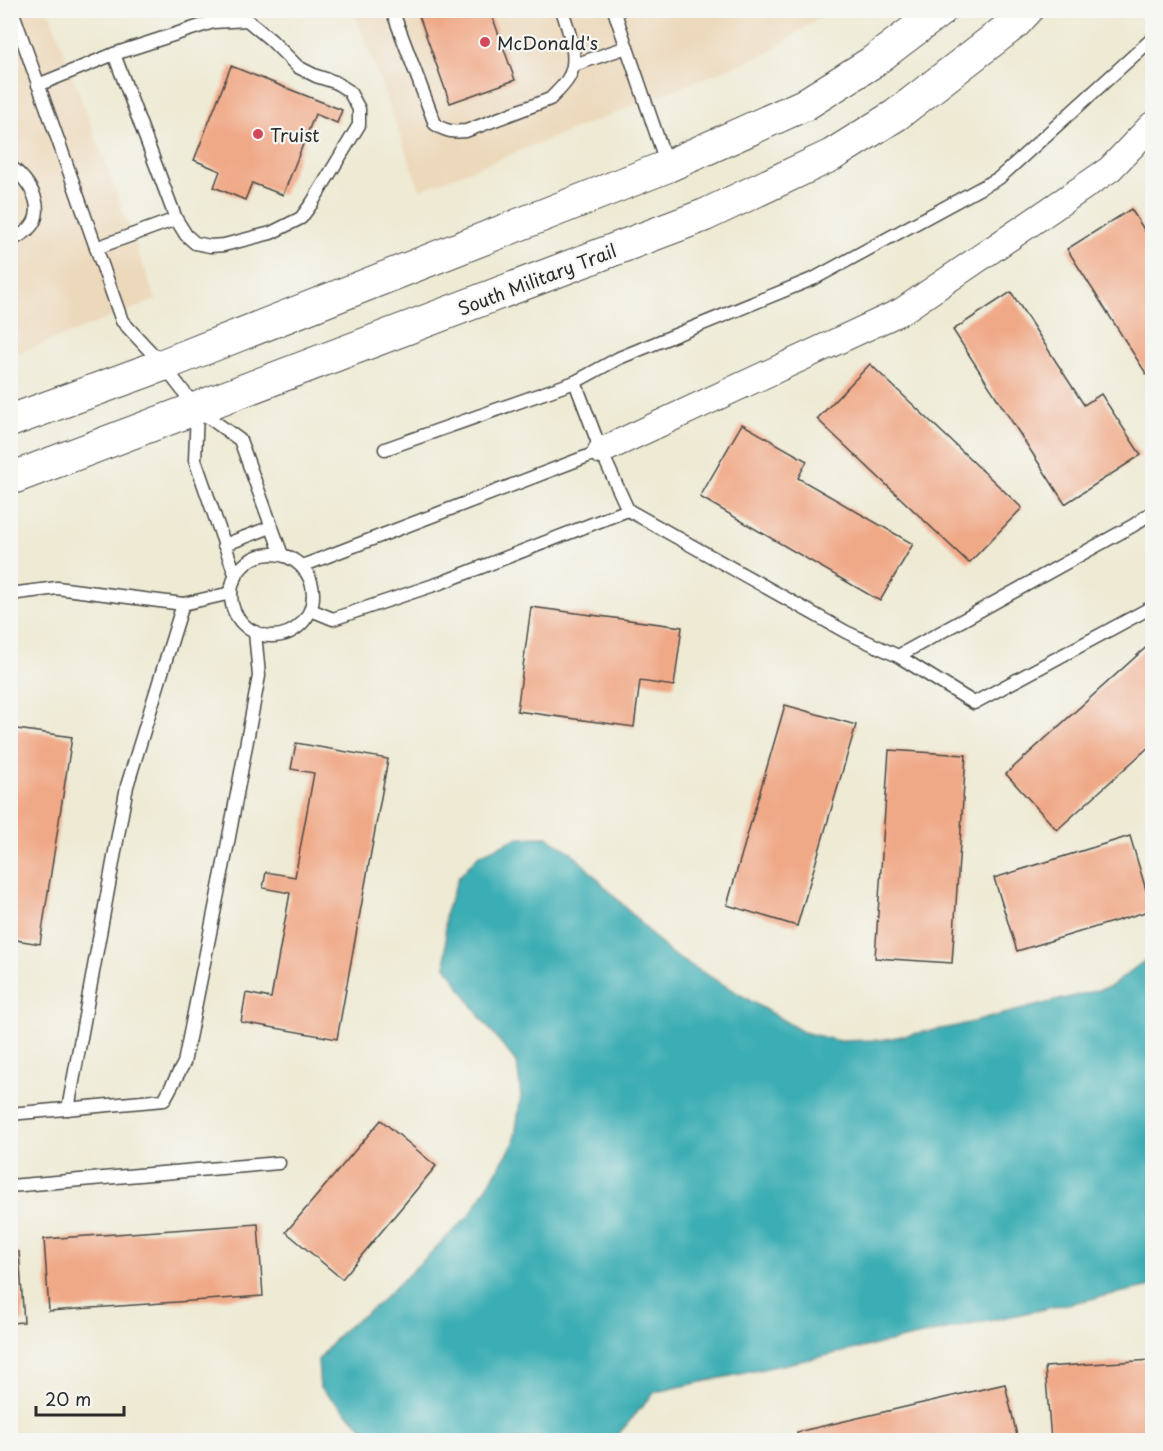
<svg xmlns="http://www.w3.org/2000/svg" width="1163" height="1451" viewBox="0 0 1163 1451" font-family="'Playpen Sans',sans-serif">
<rect width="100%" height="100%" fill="#f6f6f2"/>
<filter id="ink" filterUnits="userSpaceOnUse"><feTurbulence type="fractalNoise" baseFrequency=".0167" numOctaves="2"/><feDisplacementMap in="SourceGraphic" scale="12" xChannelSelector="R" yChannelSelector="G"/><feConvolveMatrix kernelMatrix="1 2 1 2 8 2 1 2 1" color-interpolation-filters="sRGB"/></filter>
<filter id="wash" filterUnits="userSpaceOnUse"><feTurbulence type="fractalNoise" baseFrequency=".008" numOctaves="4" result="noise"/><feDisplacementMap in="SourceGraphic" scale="24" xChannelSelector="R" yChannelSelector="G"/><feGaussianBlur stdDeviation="1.35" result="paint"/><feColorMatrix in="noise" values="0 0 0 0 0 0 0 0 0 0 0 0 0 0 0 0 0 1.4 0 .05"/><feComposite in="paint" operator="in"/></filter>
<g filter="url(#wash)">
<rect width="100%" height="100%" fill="#eeead4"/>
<g fill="#ecd8ba">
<polygon points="11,11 49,11 156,300 11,356"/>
<polygon points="354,11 829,11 768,53 420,190"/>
</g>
<polygon fill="#3badb4" stroke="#336c70" stroke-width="1.5" points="547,837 571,852 670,953 803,1032 839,1041 881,1040 957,1026 1110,987 1152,955 1152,1286 655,1392 613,1440 377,1440 320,1388 318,1360 343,1330 378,1304 469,1216 514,1143 521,1096 517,1063 480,1017 446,966 445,915 458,878 479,855 517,838"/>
<g id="blocks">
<g fill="#f0a987">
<polygon points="417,10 490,10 515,80 450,103"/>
<polygon points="231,66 342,110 337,123 315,114 283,195 252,183 245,200 214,187 220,171 194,160"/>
<polygon points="10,206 18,224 10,227"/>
<polygon points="1131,209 1152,242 1152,383 1067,249"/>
<polygon points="1011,292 1084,405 1101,394 1141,455 1065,504 953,330"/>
<polygon points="870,364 1022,508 969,563 817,419"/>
<polygon points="742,424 807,461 798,478 913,544 880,601 700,497"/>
<polygon points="531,607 682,627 674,686 640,681 634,727 517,711"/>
<polygon points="1152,642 1152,744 1057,830 1006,774"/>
<polygon points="785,705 856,725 797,926 727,905"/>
<polygon points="10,728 72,737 40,944 10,939"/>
<polygon points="296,743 388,759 337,1039 241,1022 246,993 271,998 290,893 263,888 266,872 295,877 314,773 291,769"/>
<polygon points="889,750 966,755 952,963 875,958"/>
<polygon points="1130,836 1152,910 1017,951 994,878"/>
<polygon points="12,1023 14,1049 10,1049 10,1024"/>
<polygon points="381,1120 436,1166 342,1279 286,1232"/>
<polygon points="258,1224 263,1296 49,1311 44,1239"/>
<polygon points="10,1252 19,1252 24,1322 10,1323"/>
<polygon points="1152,1360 1152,1440 1051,1440 1045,1367"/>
<polygon points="1005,1384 1018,1440 799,1440 797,1432"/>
</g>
</g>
</g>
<g filter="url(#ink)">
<use href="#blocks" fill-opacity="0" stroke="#484844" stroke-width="1.5"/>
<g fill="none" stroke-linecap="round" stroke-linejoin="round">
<g stroke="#484844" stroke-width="15">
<g id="service">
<polyline points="12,10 122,321 163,365 197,409 240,440 282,555"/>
<path d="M392,10l43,114c11,8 18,8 31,7l84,-32c7,-7 15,-14 19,-22 11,-18 -1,-48 -7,-67"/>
<polyline points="614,10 667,165"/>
<polyline points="574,65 627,47"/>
<polyline points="38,85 114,54 176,219"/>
<path d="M10,166c28,21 43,59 0,74"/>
<polyline points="96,248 176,219 186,235 195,243 210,246 224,245 271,233 301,218 312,203 359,125 359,109 349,91 335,82 316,76 298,67 271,40 247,20 213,22 114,54"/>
<polyline points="197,410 195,460 236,577"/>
<polyline points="385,449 575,382"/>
<polyline points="601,451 628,510"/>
<polyline points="224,545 271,527"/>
<circle cx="272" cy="595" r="41"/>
<polyline points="302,566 601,451 575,382 619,358 815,278 999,178 1152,39"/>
<polyline points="10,594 57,588 183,604 231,593"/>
<polyline points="311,610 333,619 443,582 628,510 846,632 898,656 1134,525 1152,512"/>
<polyline points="898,656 974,703 1152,607"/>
<polyline points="68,1109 127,786 183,604"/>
<polyline points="10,1114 164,1100 184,1063 226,853 259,676 255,632"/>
<polyline points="10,1186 279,1163"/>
</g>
</g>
<g stroke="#484844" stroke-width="28">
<polyline id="minor" points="601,451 902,311 1110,169 1152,125"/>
</g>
<g stroke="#484844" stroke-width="34">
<g id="tertiary">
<polyline points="10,421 163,365 668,166 804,105 871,63 941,10"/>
<polyline points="10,479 705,215 832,155 896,115 1015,23 1027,10"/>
</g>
</g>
<use href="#service" stroke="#fff" stroke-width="12"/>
<use href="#minor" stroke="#fff" stroke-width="26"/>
<use href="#tertiary" stroke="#fff" stroke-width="32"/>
</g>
</g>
<g fill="#d1495b" stroke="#f6f6f2" stroke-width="2">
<circle cx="485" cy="42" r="6"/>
<circle cx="258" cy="134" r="6"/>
</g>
<g text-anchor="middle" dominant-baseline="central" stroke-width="4.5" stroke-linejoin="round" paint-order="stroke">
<g font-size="18" fill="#2b2b2b" stroke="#f6f6f2" text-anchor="start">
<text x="497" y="42">McDonald's</text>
<text x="270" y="134">Truist</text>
</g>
<g font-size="18" fill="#2b2b2b" stroke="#f6f6f2">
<text transform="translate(537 279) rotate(-21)">South Military Trail</text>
</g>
</g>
<rect width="1163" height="1451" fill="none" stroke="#f6f6f2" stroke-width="36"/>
<path d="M36 1406v9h88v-9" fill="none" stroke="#2b2b2b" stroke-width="3"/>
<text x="45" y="1406" font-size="18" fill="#2b2b2b" stroke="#f6f6f2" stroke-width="4.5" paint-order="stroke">20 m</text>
</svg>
